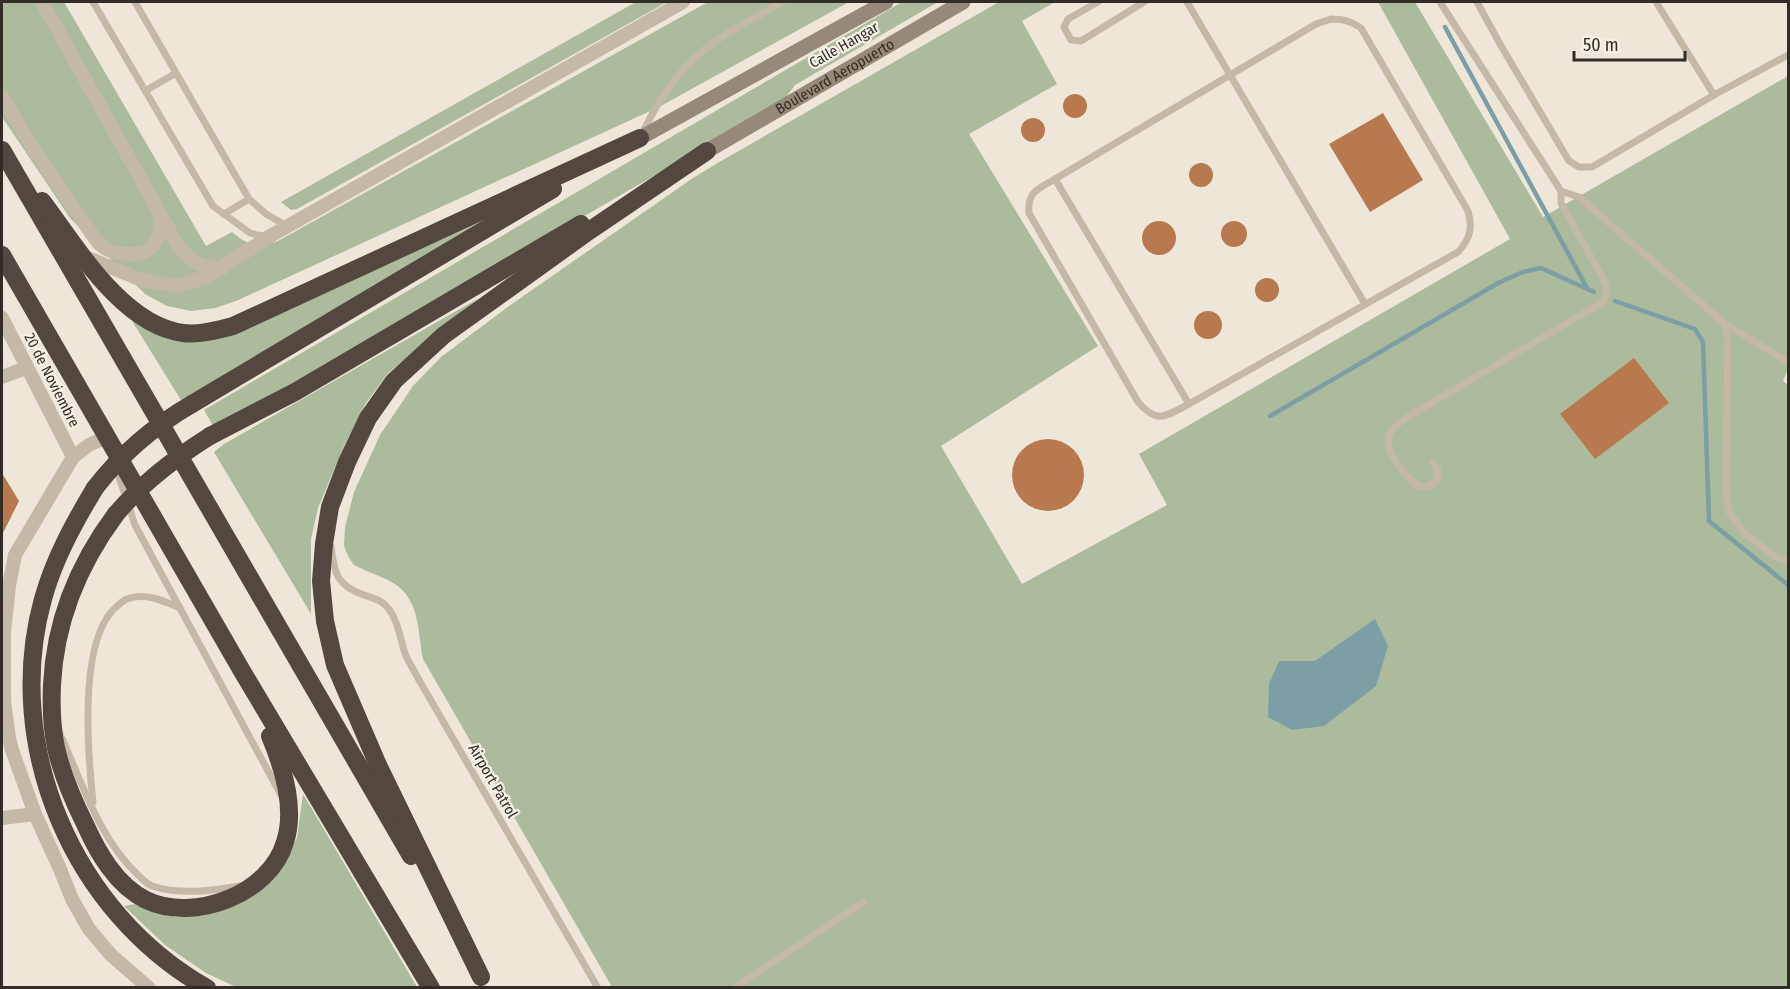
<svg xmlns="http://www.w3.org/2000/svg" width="1790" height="989" viewBox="0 0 1790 989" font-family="'Fira Sans Condensed',sans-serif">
<rect width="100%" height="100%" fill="#eee7d9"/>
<g fill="#abbb9b">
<path d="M2,2h62l142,244 26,-14c16,14 27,16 46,9l430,-239h141l-190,105 -423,194 -21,7 -24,3 -24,-5 -22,-12 -75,-76 -68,-101z"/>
<polygon points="636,2 667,2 297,209 291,210 281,202"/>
<polygon points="902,2 938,2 795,85 782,102 215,429 204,410"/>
<path d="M999,2h56l-33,19 35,63 -88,50 129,212 -157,100 81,138 145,-79 -28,-51 371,-215 -132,-237h37l128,215 245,-141v293l-5,12 5,4v602h-1176l-189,-328c-5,-24 -3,-54 -23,-71 -12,-11 -32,-15 -46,-23l-5,-7 -5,-12 1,-19 9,-35 26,-57 33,-49 28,-29 68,-51 184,-128 28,-17z"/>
<polygon points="519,205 181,400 132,321 160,335 236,332"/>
<polygon points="479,298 388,373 366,403 343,448 318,508 311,539 311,614 214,452 224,444"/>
<polygon points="303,794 417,987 236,987 206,973 165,945 124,906 135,904 175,917 213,913 277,872 297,838"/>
</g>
<polygon fill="#7c9ea7" points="1375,619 1388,646 1376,686 1324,726 1292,730 1268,717 1269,684 1279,661 1315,661"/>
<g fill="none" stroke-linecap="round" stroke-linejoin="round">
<g stroke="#7c9ea7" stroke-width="4.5">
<polyline points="1445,27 1587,288"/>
<polyline points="1615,301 1695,329 1703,342 1709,521 1788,585"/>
<polyline points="1270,416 1500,282 1523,272 1541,268 1594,292"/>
</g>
</g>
<g fill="#b8794e">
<circle cx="1075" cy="106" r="12"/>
<polygon points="1383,113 1423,180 1370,212 1329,144"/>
<circle cx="1033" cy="130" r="12"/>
<circle cx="1201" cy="175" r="12"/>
<circle cx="1159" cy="238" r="17"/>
<circle cx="1234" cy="234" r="13"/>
<circle cx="1267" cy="290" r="12"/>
<circle cx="1208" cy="325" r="14"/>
<polygon points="1634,358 1669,403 1595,459 1560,414"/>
<circle cx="1048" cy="475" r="36"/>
<polygon points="2,473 19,501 2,535"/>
</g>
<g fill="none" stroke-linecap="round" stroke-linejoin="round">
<g stroke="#c4b9a7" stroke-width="7">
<polyline points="93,2 213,206 250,233 257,235 266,236"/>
<polyline points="135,2 249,199 224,214"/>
<polyline points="1098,2 1068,19 1064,27 1071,40 1081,41 1144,2"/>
<polyline points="1187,2 1365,304"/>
<polyline points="1477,2 1500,44 1569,161 1579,167 1592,167 1714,95 1788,55"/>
<polyline points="1656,2 1714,95"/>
<path d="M1331,19c12,0 20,2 30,9l107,183c5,17 2,28 -10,41l-269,152c-24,12 -31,21 -51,-2l-109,-189c-2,-22 10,-24 26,-34l261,-155z"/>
<polyline points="145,91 176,73"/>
<path d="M642,134c17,-36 41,-71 74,-93 21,-15 45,-26 67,-39"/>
<polyline points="1055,179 1189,404"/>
<polyline points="1561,191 1579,197 1724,323 1728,338 1726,484 1728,510 1743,532 1774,556 1788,562"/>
<polyline points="249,199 266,214 287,226"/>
<polyline points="1724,323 1788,362"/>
<path d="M1433,463l5,7 -1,10c-5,5 -9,8 -17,6 -12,-4 -33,-34 -32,-46 1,-11 10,-16 18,-22l197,-116 3,-8v-10l-45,-81v-12l-121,-189"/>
<polyline points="116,468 135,525 281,795"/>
<path d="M331,546c3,27 6,40 33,49 9,3 18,5 24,13 11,14 12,32 18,48 4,8 9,16 13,24l179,308"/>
<path d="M60,734c22,48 39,105 78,141 4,4 9,9 14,11 28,9 59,5 87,0"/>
<path d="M93,802c-5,-47 -15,-161 23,-195 3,-2 7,-7 11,-8 18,-7 37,2 53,9"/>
<polyline points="734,988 864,902"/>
<polyline points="1788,988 1788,985"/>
</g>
<g stroke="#c4b9a7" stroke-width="14">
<path d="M42,2l135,242c16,18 20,23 45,24"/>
<path d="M2,97l36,59 58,84c2,3 4,5 7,7 12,8 39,11 49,-1 8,-8 8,-20 9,-31"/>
<polyline points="83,256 142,280 177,286 206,277 272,235 683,2"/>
<polyline points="2,318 73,457"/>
<polyline points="2,377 26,368"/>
<polyline points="106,437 89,445 73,457 15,555 9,586 4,633 4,701 9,738 12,750 35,814 60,869 72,899 89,929 111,955 149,988"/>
<polyline points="2,818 35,814"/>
</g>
<g stroke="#978979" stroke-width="15">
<polyline points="640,138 886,2"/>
<path id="s1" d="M707,151l256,-149"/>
</g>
<g stroke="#52483f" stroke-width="18">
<polyline points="2,150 411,856"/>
<path d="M42,201c34,45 80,124 141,132 17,2 34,-3 50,-7l407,-188"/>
<polyline points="2,255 242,671 431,988"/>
<polyline points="192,404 553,189"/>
<polyline points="210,436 295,392 581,224"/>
<path d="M95,488c-21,35 -41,71 -52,111 -41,148 31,314 164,389"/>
<path d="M116,514c-38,51 -61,107 -64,171 -1,21 0,43 4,63 6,26 17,52 29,76 13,29 31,61 61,76 48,23 124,-6 139,-58 11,-33 -2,-75 -15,-106"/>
<polyline points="481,977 378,765 335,665 325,621 321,581 324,544 330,507 347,462 368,418 394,381 444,335 589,231 707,151"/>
</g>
<g stroke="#52483f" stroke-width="18">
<path d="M95,488c27,-35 59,-62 97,-84"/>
<path d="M116,514c27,-32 59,-56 94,-78"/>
</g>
</g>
<g text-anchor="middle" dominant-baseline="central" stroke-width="4.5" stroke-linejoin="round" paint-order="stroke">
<g font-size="15" fill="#322c27" stroke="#f6f1e5">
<text transform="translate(844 45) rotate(-30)">Calle Hangar</text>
<text stroke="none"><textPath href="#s1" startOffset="148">Boulevard Aeropuerto</textPath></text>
<text transform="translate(52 380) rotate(63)">20 de Noviembre</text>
<text transform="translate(493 781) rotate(60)">Airport Patrol</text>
</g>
</g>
<rect width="1790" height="989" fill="none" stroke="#322c27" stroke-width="6"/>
<path d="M1574 51v9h111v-9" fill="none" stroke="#322c27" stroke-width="3"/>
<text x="1583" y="51" font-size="18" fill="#322c27" stroke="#f6f1e5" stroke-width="4.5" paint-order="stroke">50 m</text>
</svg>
